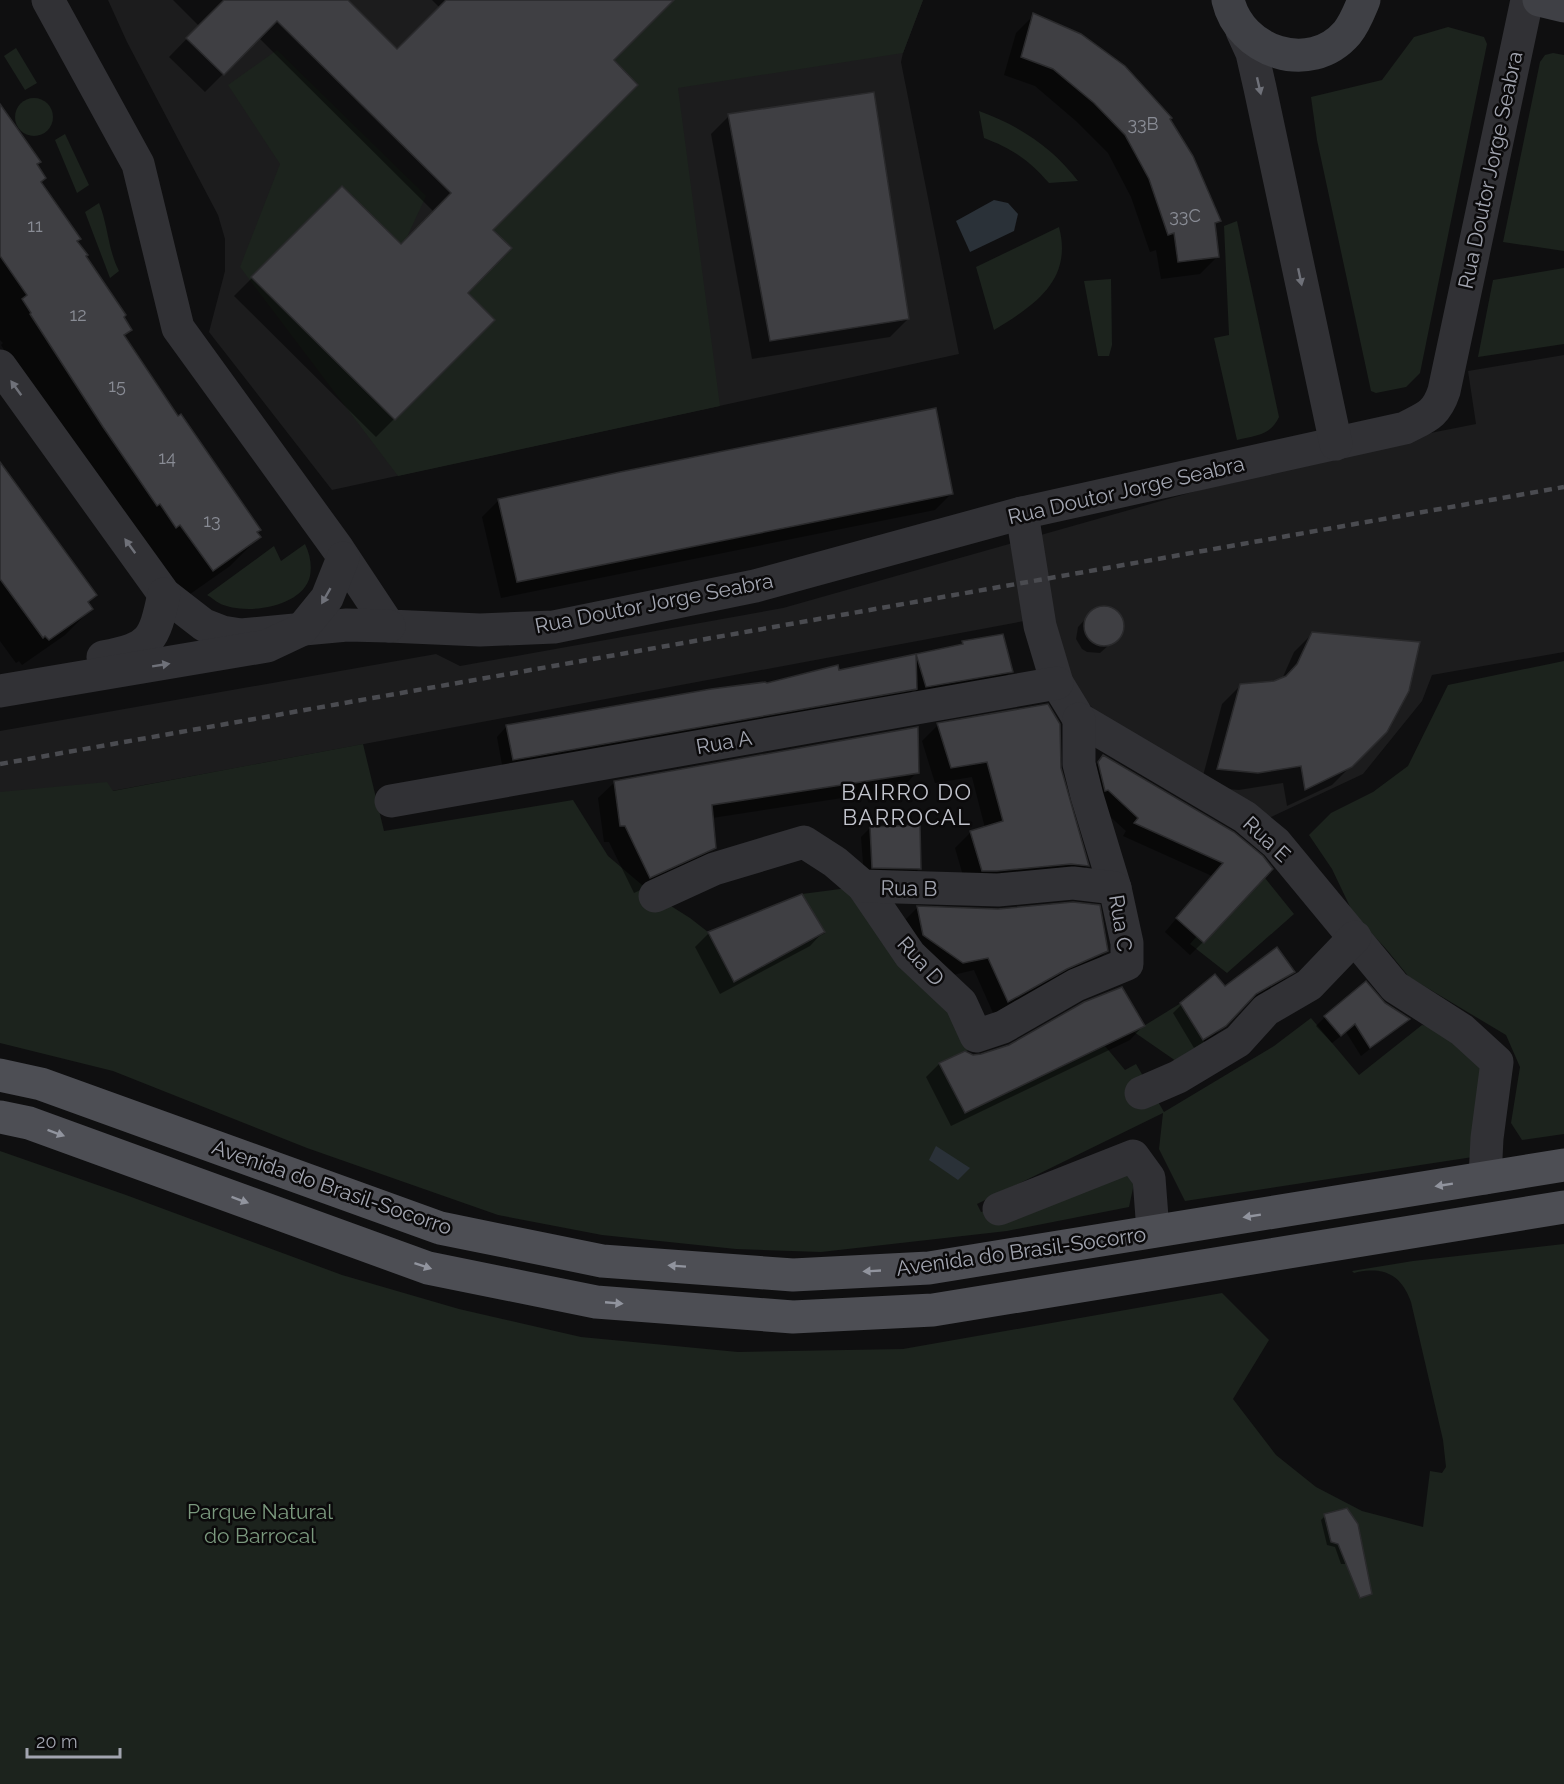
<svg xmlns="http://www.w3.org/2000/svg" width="1564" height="1784" viewBox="0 0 1564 1784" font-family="Raleway,sans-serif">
<rect width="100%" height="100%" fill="#0f0f10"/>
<g fill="#1c1c1d">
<polygon points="108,0 923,0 903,53 901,62 959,354 332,490 209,332 225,271 225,239 218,215 127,42"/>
<polygon points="1564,355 1564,652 1432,675 1422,701 1363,774 1271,817 1124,738 1073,689 1046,617 112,791 0,803 0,731 436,654 460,666 783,608 1334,452 1476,424 1468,371"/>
</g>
<g fill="#1c231d">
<polygon points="667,0 923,0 903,53 678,88 720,406 398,476 240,267 280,164 228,85 277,50 426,196 401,250 447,293 473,231 606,61"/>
<polygon points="1448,27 1484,37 1487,44 1420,373 1406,387 1376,393 1371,391 1317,140 1311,97 1382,80 1414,37"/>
<polygon points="16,48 37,83 25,90 4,56"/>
<polygon points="1553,53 1564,55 1564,251 1503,242 1540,62 1545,55"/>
<circle cx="34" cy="117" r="19"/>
<path d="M979,111c41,15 73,36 99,70l-29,2c-20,-23 -36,-34 -65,-45z"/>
<polygon points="65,134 89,185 77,193 55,140"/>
<path d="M99,203c9,22 9,47 20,68l-9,7 -25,-66z"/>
<path d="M1237,221l42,196c-9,19 -24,18 -42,23l-23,-102 15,-3 -5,-109z"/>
<path d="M1059,227c14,53 -24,78 -65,103l-18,-63z"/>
<polygon points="1564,268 1564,344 1478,357 1493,280"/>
<polygon points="1111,279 1112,345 1109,356 1098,356 1084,281"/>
<path d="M305,544c5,10 7,21 5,32 -7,32 -67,40 -91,27 -4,-2 -8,-6 -12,-8l67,-49 7,15z"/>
<polygon points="1564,661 1564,1134 1522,1140 1511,1123 1520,1067 1506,1035 1409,977 1387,950 1353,913 1332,869 1309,835 1331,813 1373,792 1408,766 1448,685"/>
<polygon points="363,744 384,831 573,800 608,856 655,896 690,918 708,932 734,982 825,933 802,894 863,886 978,1046 939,1063 965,1113 1105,1046 1125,1070 1136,1064 1164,1112 1274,1046 1311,1018 1359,1075 1422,1025 1462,1030 1497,1062 1486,1155 1185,1201 1159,1149 1163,1113 977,1204 981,1212 1126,1169 1136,1174 1129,1207 1007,1231 821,1252 736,1249 602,1235 498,1215 307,1148 113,1071 0,1043 0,792 107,782 113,791"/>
<polygon points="1265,878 1294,914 1227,973 1190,944 1197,936 1204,942"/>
<polygon points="1181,1003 1206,1045 1189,1070 1134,1032"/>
<path d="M0,1151l126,44 216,80 117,34 122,28 157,15 165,-3 319,-56 47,47 -36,59 43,56 40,32 46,24 61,16 7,-56 12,2 4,-6 -3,-27 -32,-138c-10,-28 -28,-36 -57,-29l-2,-2 61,-10 151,-17v540h-1564z"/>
</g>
<g fill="#2a3138">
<polygon points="994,200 1008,203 1018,214 1014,231 970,252 956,221"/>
<polygon points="936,1146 970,1168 958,1180 929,1160"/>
</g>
<g fill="#0007">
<polygon points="173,0 346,0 397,51 440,8 432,0 672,0 612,60 491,230 466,293 493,320 376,437 234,296 342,188 401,246 434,212 259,38 205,92 169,57 199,26"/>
<polygon points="1034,15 1219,220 1214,225 1218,256 1200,274 1161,279 1156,250 1150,252 1131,197 1108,153 1076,121 1035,86 1004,75 1016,33"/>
<polygon points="0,107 36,165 39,183 130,330 123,337 259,537 230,566 183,599 74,457 1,345 3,343 0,340"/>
<polygon points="729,116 908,319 890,337 752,359 711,134"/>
<polygon points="0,463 91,609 65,635 22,665 19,661 16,663 0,641"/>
<polygon points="952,493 935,510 501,598 482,517 499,500"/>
<polygon points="1106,607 1117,612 1122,623 1119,636 1100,653 1087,652 1082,649 1076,639 1078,627 1091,613 1101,608"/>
<polygon points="1312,634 1386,731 1332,785 1287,806 1283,783 1239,790 1200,787 1222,704 1240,686 1275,683 1282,679 1294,652"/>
<polygon points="963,642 1011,671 1002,680 918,695 915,688 905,699 503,770 497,737 507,726 914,658 917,655 958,647"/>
<polygon points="938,725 1059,768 1087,866 1071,881 966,886 955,848 971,832 985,828 972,777 935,783 922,741"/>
<polygon points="1104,757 1262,857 1203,942 1190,955 1165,932 1212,876 1123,836 1126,831 1095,803 1091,770"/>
<polygon points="917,772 901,789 712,818 714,848 698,864 634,893 609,842 604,842 598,798 615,782"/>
<polygon points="870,828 920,868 911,877 864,876 861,837"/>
<polygon points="801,896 823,932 810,946 720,994 695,947 709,933"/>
<polygon points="917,908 998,910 1107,951 1093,965 994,1015 974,970 949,976 904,921"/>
<polygon points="1293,971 1284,980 1247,1002 1215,1035 1194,1048 1173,1013 1182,1004 1225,988"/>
<polygon points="1384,1004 1408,1019 1361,1056 1346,1032 1332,1043 1316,1026 1325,1017"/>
<polygon points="1143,1026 1130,1040 951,1126 926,1077 939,1064 965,1053 973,1056"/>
<polygon points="1325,1516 1360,1564 1341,1564 1335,1547 1327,1545 1321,1520"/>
</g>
<g fill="#3f3f43" stroke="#2a2a2c" stroke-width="1.5">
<polygon points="224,0 348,0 397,49 446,0 674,0 614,60 638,85 493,230 512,248 468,293 495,320 395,420 251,277 342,186 401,244 451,193 277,21 224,75 186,38"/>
<polygon points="1033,13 1081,34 1125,66 1172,118 1170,119 1193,156 1221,221 1215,223 1219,257 1178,262 1174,233 1168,235 1149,179 1125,135 1094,103 1053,69 1021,57"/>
<polygon points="874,92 909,319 770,341 728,114"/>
<polygon points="0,104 41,162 37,164 46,178 41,182 81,239 77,241 88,255 86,256 126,315 124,317 132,330 124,335 178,416 181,414 261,530 257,532 261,537 213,571 180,525 176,528 160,504 157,506 103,427 30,314 31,313 22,299 27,295 0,256"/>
<polygon points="936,408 953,494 517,582 498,499 620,472"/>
<polygon points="0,462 97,595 88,602 93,609 49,640 45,636 43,638 0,579"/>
<circle cx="1104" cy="626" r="20"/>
<polygon points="1312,632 1420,642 1409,691 1387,732 1352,767 1305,790 1301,766 1258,773 1217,769 1240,684 1274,681 1286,676 1297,664"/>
<polygon points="1003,634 1013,672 926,687 916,654 963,644 962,641"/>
<polygon points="916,654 917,689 513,760 506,725 711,689 765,682 767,683 838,665 839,670"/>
<polygon points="1048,704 1060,724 1061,768 1089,866 1071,864 997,871 982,871 970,831 1003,821 987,762 951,768 937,723"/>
<polygon points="918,727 919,773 712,805 716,848 650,878 625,826 620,826 614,781"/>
<polygon points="1103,755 1234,832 1263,856 1273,869 1204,943 1176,918 1223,863 1134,823 1138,818 1108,790 1105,791 1098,762"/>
<polygon points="920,825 921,869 872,868 870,827"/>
<polygon points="802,894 825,932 734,982 708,932"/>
<polygon points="1073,902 1100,905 1108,951 1067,969 1008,1002 988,958 963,963 923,935 917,906 998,909"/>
<polygon points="1277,947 1295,972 1256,994 1226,1026 1203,1040 1180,1003 1215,974 1225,986"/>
<polygon points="1366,981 1385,1003 1410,1019 1370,1048 1355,1024 1341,1036 1324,1016"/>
<polygon points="1122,987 1145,1026 965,1113 939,1063 965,1051 973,1055 981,1054 1009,1045 1084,1002"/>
<polygon points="1347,1508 1358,1524 1372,1594 1360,1598 1338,1544 1331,1542 1324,1514"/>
</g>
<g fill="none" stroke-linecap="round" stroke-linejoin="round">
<g stroke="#313135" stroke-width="33">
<path d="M48,0l90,164 40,164 160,221 51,77 91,4 74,-3 201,-41 267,-73 383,-85c21,-11 31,-13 39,-37l83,-391"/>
<polyline points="1242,31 1252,53 1260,88 1336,444"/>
<polyline points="0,366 164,594 204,625 222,632 241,635 347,625 389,626"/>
<polyline points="1022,513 1040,626 1057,683 1079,719 1245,817 1276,843 1395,987 1462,1030 1497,1062 1487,1138 1485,1178"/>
<path d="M103,657c48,-9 51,-16 61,-63"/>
<polyline points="0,691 267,646 301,630 327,598 343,558"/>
<polyline points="391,801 1057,683"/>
<polyline points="863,886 910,955 961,1003 976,1036 1003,1027 1076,985 1127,964 1127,943 1115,888 1087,796 1079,764 1079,719"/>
<polyline points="655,896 714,869 804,842 835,862 863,886 998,890 1073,883 1115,888"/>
<polyline points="1141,1093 1178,1077 1238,1041 1266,1010 1309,985 1355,937"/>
<polyline points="999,1209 1133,1156 1149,1178 1153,1231"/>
</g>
<g stroke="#3f4045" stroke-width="33">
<path d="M1228,0c12,52 82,76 119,33 8,-10 12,-21 17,-33"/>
<polyline points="1539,0 1564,6"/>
</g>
<g stroke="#4d4e54" stroke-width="33">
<polyline points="0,1075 41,1084 440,1228 602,1261 793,1275 929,1268 1564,1165"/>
<polyline points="0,1117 29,1123 428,1268 596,1302 793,1317 933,1310 1564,1207"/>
</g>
<polyline stroke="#4a4b50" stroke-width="4.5" stroke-dasharray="8 6" stroke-linecap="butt" points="0,764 1564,487"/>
</g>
<defs><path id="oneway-solid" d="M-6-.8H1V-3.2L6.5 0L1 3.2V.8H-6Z" transform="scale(1.5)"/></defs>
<g fill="#6f7179">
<use href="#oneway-solid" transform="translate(1259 86) rotate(77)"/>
<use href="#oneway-solid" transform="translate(1300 277) rotate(78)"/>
<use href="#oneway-solid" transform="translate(16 388) rotate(-126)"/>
<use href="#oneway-solid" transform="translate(130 546) rotate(-126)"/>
<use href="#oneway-solid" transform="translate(326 596) rotate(120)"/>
<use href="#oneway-solid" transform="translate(161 665) rotate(-9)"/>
</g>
<g fill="#91949e">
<use href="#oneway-solid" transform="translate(56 1133) rotate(20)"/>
<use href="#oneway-solid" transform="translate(1444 1185) rotate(171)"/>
<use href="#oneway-solid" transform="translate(240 1200) rotate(20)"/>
<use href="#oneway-solid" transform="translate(1252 1216) rotate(171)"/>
<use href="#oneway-solid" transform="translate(423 1266) rotate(18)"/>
<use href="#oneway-solid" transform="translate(677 1266) rotate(-176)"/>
<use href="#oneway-solid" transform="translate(872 1271) rotate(177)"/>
<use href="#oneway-solid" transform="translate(614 1303) rotate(5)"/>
</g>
<g text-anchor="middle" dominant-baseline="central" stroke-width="5" stroke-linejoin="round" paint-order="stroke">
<g font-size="18" fill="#898c95">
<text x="1143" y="123">33B</text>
<text x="1185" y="215">33C</text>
<text x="35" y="225">11</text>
<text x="78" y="314">12</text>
<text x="117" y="385">15</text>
<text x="167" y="457">14</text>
<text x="212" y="520">13</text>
</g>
<g font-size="21" fill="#a2a5b0" stroke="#0b0a0b">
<text transform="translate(1490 170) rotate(-78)">Rua Doutor Jorge Seabra</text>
<text transform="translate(1126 490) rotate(-13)">Rua Doutor Jorge Seabra</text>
<text transform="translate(654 603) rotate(-11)">Rua Doutor Jorge Seabra</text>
<text transform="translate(724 742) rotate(-10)">Rua A</text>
<text transform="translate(1267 839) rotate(43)">Rua E</text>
<text transform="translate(909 888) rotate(1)">Rua B</text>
<text transform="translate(1121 923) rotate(81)">Rua C</text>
<text transform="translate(921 961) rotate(48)">Rua D</text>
<text transform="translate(332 1187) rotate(19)">Avenida do Brasil-Socorro</text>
<text transform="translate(1021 1251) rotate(-8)">Avenida do Brasil-Socorro</text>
</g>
<g font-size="21" fill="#7b997e" stroke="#0b0a0b">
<text x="260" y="1511">Parque Natural<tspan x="260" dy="24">do Barrocal</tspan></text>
</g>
<g font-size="22" letter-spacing="1.5" fill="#c2c4cd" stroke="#0b0a0b">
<text x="907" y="792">BAIRRO DO<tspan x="907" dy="25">BARROCAL</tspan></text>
</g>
</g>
<path d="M27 1748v9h93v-9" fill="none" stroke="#a2a5b0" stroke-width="3"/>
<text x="36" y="1748" font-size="18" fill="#a2a5b0" stroke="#0b0a0b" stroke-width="4.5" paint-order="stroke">20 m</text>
</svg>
